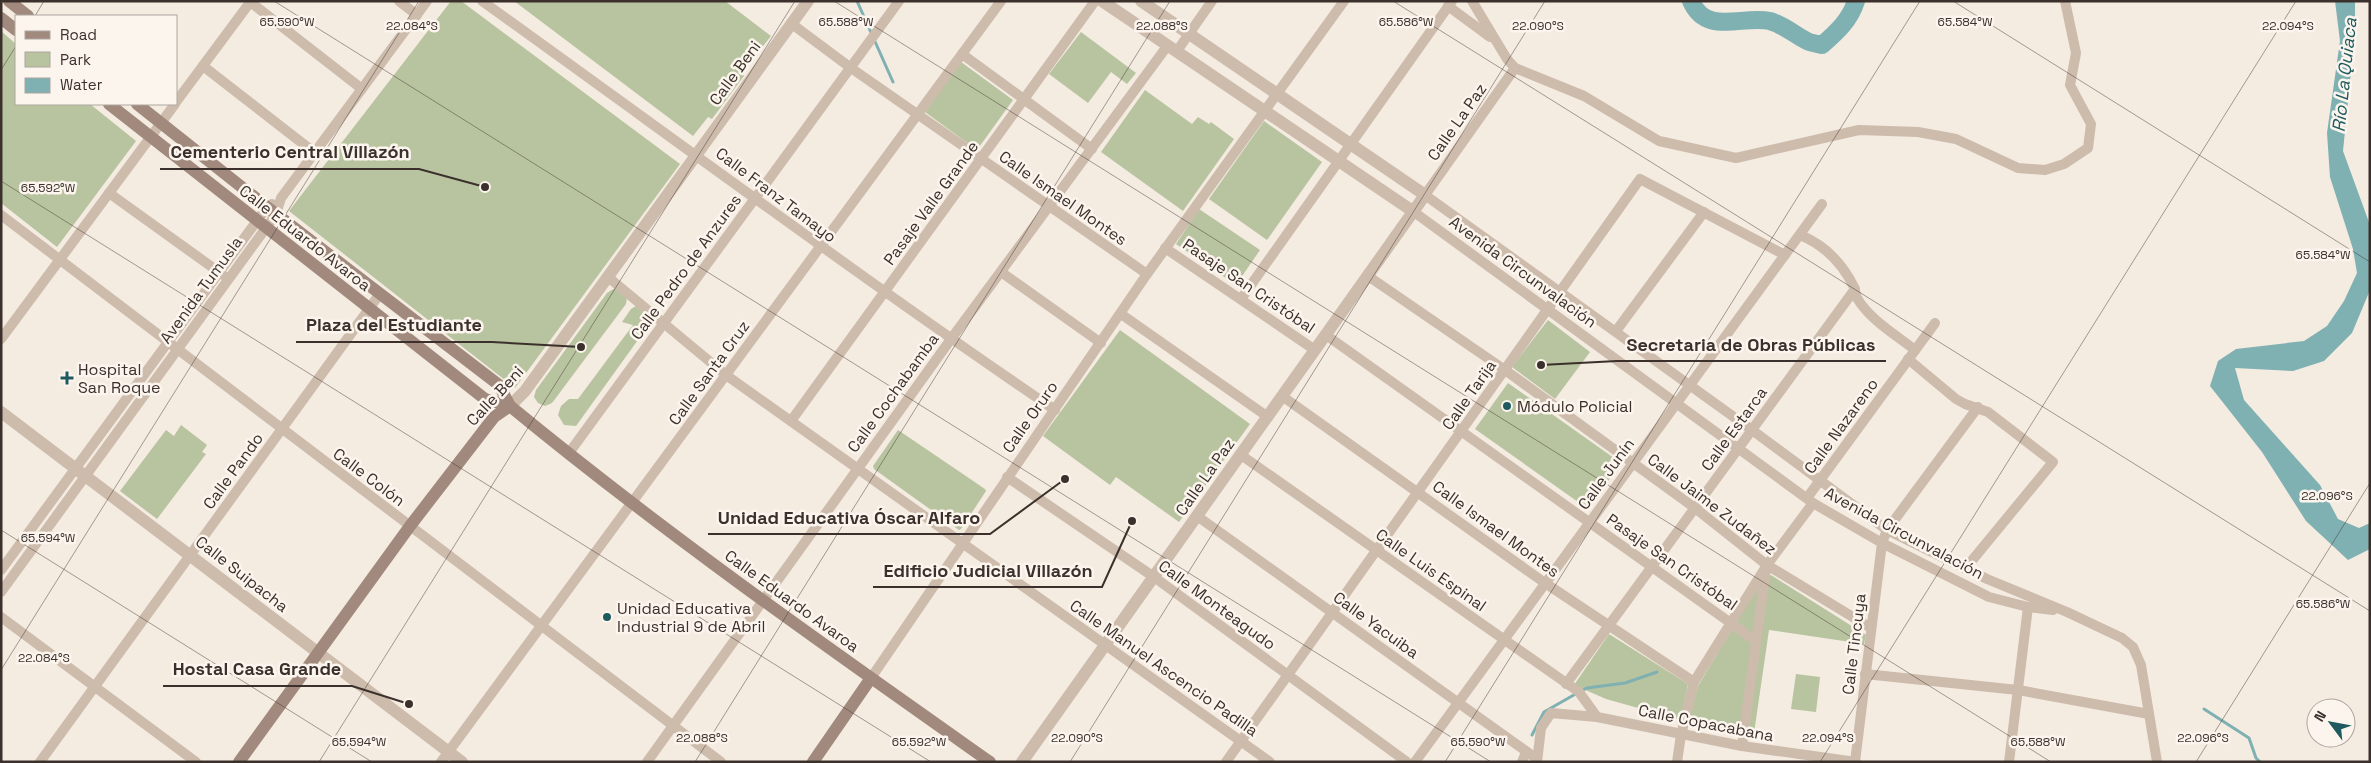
<svg xmlns="http://www.w3.org/2000/svg" width="2371" height="763" viewBox="0 0 2371 763" font-family="'Space Grotesk',sans-serif">
<rect width="100%" height="100%" fill="#f4ebe1"/>
<g fill="#b8c4a0">
<polygon points="451,1 461,1 680,164 515,388 289,211"/>
<polygon points="514,1 725,1 771,36 742,73 744,76 712,119 708,117 693,136"/>
<polygon points="1,31 16,44 16,104 90,104 136,141 57,247 1,203"/>
<polygon points="1081,32 1136,73 1127,84 1111,72 1088,103 1049,74"/>
<polygon points="961,62 1013,100 977,150 925,112"/>
<polygon points="1145,90 1192,124 1198,117 1209,124 1211,122 1234,139 1183,211 1101,152"/>
<polygon points="1264,121 1322,162 1267,240 1209,199"/>
<polygon points="1199,209 1260,250 1236,285 1176,244"/>
<polygon points="615,288 627,297 626,304 552,403 545,406 538,403 534,397 536,390 607,293"/>
<polygon points="636,306 653,319 576,426 564,425 558,415 561,406 569,399 578,399 633,325 622,322 631,309"/>
<polygon points="1548,320 1590,352 1555,399 1512,367"/>
<polygon points="1120,330 1250,424 1179,522 1116,477 1110,485 1043,436"/>
<polygon points="1508,383 1621,463 1588,509 1475,429"/>
<polygon points="181,425 207,445 202,452 206,454 157,519 120,491 166,430 174,436"/>
<polygon points="898,430 985,489 986,491 961,529 959,530 874,469 873,466"/>
<polygon points="1771,575 1866,635 1864,644 1769,630 1753,740 1688,724 1698,686 1759,584"/>
<polygon points="1609,634 1688,684 1681,720 1606,699 1574,685"/>
<polygon points="1796,674 1820,677 1816,712 1791,709"/>
</g>
<polygon fill="#7fb0b2" points="2335,1 2355,1 2355,31 2343,151 2370,225 2370,290 2352,333 2324,361 2293,371 2235,368 2244,400 2320,485 2338,519 2359,528 2370,523 2370,549 2348,560 2306,521 2262,452 2210,386 2218,361 2236,349 2304,341 2327,326 2344,301 2357,273 2353,249 2330,177 2327,133 2340,41"/>
<g fill="none" stroke-linecap="round" stroke-linejoin="round">
<g stroke="#7fb0b2" stroke-width="3">
<polyline points="857,1 893,82"/>
<polyline points="2204,709 2249,738 2256,758 2260,762"/>
<polyline points="1532,735 1544,712 1579,692 1587,688 1625,683 1657,672"/>
</g>
<path stroke="#7fb0b2" stroke-width="18" d="M1691,1c15,35 51,14 79,20 14,4 25,14 37,20 4,2 10,3 15,4 15,-13 28,-25 34,-44"/>
<g stroke="#cdbbac" stroke-width="10">
<polyline points="249,1 362,89"/>
<polyline points="399,1 417,15"/>
<path d="M482,1c191,137 379,277 573,409"/>
<polyline points="1472,1 1507,59 1515,68 1584,96 1659,141 1736,158 1859,130 1918,132 1956,139 2018,168 2045,170 2064,164 2088,148 2091,124 2070,85 2076,53 2065,1"/>
<polyline points="1448,6 1490,37"/>
<polyline points="792,24 851,68 1147,274"/>
<polyline points="1177,51 1212,1"/>
<polyline points="962,54 1092,149"/>
<polyline points="203,66 315,153"/>
<polyline points="1515,68 1425,195 1752,430 1887,530 1987,579 2067,612 2122,638 2133,647 2141,665 2157,762"/>
<polyline points="176,102 251,1"/>
<polyline points="109,193 223,275"/>
<polyline points="1414,212 1813,503 1882,543 1989,597 2028,607 2053,610"/>
<polyline points="1,215 721,762"/>
<path d="M1800,235c25,10 42,28 54,52 1,4 2,8 3,11 13,22 39,37 58,52"/>
<polyline points="1165,248 1315,350"/>
<polyline points="1001,272 1101,343"/>
<polyline points="1368,276 1505,370 1695,508 1767,565 1871,628"/>
<polyline points="608,277 726,375 1270,762"/>
<polyline points="1241,299 1452,1"/>
<polyline points="1121,314 1268,417"/>
<polyline points="1616,331 1704,212"/>
<polyline points="1326,335 1756,641"/>
<polyline points="1,339 175,104"/>
<polyline points="1908,359 1956,399 1965,404 1988,412 2053,462 1965,569"/>
<polyline points="1282,396 1545,583 1694,682"/>
<polyline points="791,421 1095,1"/>
<polyline points="569,453 899,1"/>
<polyline points="1241,455 1579,692 1597,717"/>
<polyline points="1007,477 1154,577 1407,762"/>
<polyline points="1807,498 1935,323"/>
<polyline points="1197,516 1537,759"/>
<polyline points="1,570 267,207 272,204"/>
<polyline points="1,592 276,214 281,198 427,1"/>
<polyline points="1,617 196,762"/>
<polyline points="1865,674 2018,690 2149,714"/>
<polyline points="871,678 1147,274 1344,1"/>
<polyline points="1566,684 1855,289"/>
<polyline points="1742,746 1766,569"/>
<polyline points="40,762 379,295"/>
<polyline points="441,762 1001,1"/>
<polyline points="647,762 951,339 1168,45"/>
<polyline points="1226,762 1640,179 1785,255"/>
<polyline points="1415,762 1822,204"/>
<polyline points="1522,762 1526,752"/>
<polyline points="1537,762 1541,728 1551,713 1597,717 1742,746 1856,762"/>
<polyline points="1677,762 1681,735 1694,682 1767,565 1813,503"/>
<polyline points="1855,762 1882,543 1887,530 1978,407"/>
<polyline points="2009,762 2028,607"/>
</g>
<g stroke="#cdbbac" stroke-width="12">
<polyline points="1102,1 1414,212"/>
<polyline points="510,406 525,391 808,1"/>
<polyline points="1,412 462,762"/>
<polyline points="1022,762 1425,195 1141,1"/>
</g>
<g stroke="#a18a7d" stroke-width="12">
<polyline points="9,1 28,16"/>
<polyline points="1,18 16,30"/>
<polyline points="109,104 485,399 510,406"/>
<path d="M137,104l130,103 232,178 11,21c154,127 317,241 480,356"/>
<polyline points="239,762 410,526 494,417 510,406"/>
<polyline points="813,762 871,678"/>
</g>
</g>
<path fill="none" stroke="#3b302b" stroke-width="1" stroke-opacity="0.45" d="M274,1l1217,761M834,1l1217,761M1393,1l977,610M1953,1l417,261M35,16l9,-15M1,70l15,-24M1,181l930,581M1,530l371,232M1,670l418,-669M319,762l476,-761M695,762l475,-761M1070,762l475,-761M1445,762l475,-761M1820,762l476,-761M2196,762l174,-279"/>
<g fill="#1f5a5e" stroke="#fbf5ee" stroke-width="2">
<path d="M64.5 370.5h5v5h5v5h-5v5h-5v-5h-5v-5h5z"/>
<circle cx="1507" cy="406" r="5"/>
<circle cx="607" cy="617" r="5"/>
</g>
<g text-anchor="middle" dominant-baseline="central" stroke-width="5" stroke-linejoin="round" paint-order="stroke">
<g font-size="16" fill="#3b302b" stroke="#fbf5ee">
<text transform="translate(735 73) rotate(-54)">Calle Beni</text>
<text transform="translate(1457 122) rotate(-55)">Calle La Paz</text>
<text transform="translate(776 195) rotate(37)">Calle Franz Tamayo</text>
<text transform="translate(1063 198) rotate(35)">Calle Ismael Montes</text>
<text transform="translate(931 203) rotate(-54)">Pasaje Valle Grande</text>
<text transform="translate(305 238) rotate(38)">Calle Eduardo Avaroa</text>
<text transform="translate(686 267) rotate(-54)">Calle Pedro de Anzures</text>
<text transform="translate(1523 272) rotate(36)">Avenida Circunvalación</text>
<text transform="translate(1249 286) rotate(34)">Pasaje San Cristóbal</text>
<text transform="translate(201 290) rotate(-54)">Avenida Tumusla</text>
<text transform="translate(709 373) rotate(-54)">Calle Santa Cruz</text>
<text transform="translate(893 393) rotate(-54)">Calle Cochabamba</text>
<text transform="translate(1469 395) rotate(-55)">Calle Tarija</text>
<text transform="translate(495 396) rotate(-47)">Calle Beni</text>
<text transform="translate(1030 417) rotate(-55)">Calle Oruro</text>
<text transform="translate(1841 426) rotate(-54)">Calle Nazareno</text>
<text transform="translate(1734 429) rotate(-54)">Calle Estarca</text>
<text transform="translate(233 471) rotate(-54)">Calle Pando</text>
<text transform="translate(1606 474) rotate(-54)">Calle Junín</text>
<text transform="translate(369 477) rotate(37)">Calle Colón</text>
<text transform="translate(1205 477) rotate(-55)">Calle La Paz</text>
<text transform="translate(1712 504) rotate(37)">Calle Jaime Zudañez</text>
<text transform="translate(1496 529) rotate(36)">Calle Ismael Montes</text>
<text transform="translate(1904 533) rotate(28)">Avenida Circunvalación</text>
<text transform="translate(1672 562) rotate(35)">Pasaje San Cristóbal</text>
<text transform="translate(1431 570) rotate(35)">Calle Luis Espinal</text>
<text transform="translate(242 574) rotate(38)">Calle Suipacha</text>
<text transform="translate(792 601) rotate(36)">Calle Eduardo Avaroa</text>
<text transform="translate(1217 605) rotate(36)">Calle Monteagudo</text>
<text transform="translate(1376 625) rotate(36)">Calle Yacuiba</text>
<text transform="translate(1854 644) rotate(-83)">Calle Tincuya</text>
<text transform="translate(1164 668) rotate(35)">Calle Manuel Ascencio Padilla</text>
<text transform="translate(1706 723) rotate(11)">Calle Copacabana</text>
</g>
<g font-size="16" fill="#3b302b" stroke="#fbf5ee" text-anchor="start">
<text x="78" y="369">Hospital<tspan x="78" dy="18">San Roque</tspan></text>
<text x="1517" y="406">Módulo Policial</text>
<text x="617" y="608">Unidad Educativa<tspan x="617" dy="18">Industrial 9 de Abril</tspan></text>
</g>
<g font-size="18" font-style="italic" fill="#1f5a5e" stroke="#fbf5ee">
<text transform="translate(2344 75) rotate(-84)">Río La Quiaca</text>
</g>
</g>
<g font-size="12" text-anchor="middle" fill="#3b302b" stroke="#fbf5ee" stroke-width="5" stroke-linejoin="round" paint-order="stroke">
<text x="287" y="26">65.590°W</text>
<text x="846" y="26">65.588°W</text>
<text x="1406" y="26">65.586°W</text>
<text x="1965" y="26">65.584°W</text>
<text x="412" y="30">22.084°S</text>
<text x="1162" y="30">22.088°S</text>
<text x="1538" y="30">22.090°S</text>
<text x="2288" y="30">22.094°S</text>
<text x="48" y="192">65.592°W</text>
<text x="2323" y="259">65.584°W</text>
<text x="2327" y="500">22.096°S</text>
<text x="48" y="542">65.594°W</text>
<text x="2323" y="608">65.586°W</text>
<text x="44" y="662">22.084°S</text>
<text x="702" y="742">22.088°S</text>
<text x="1077" y="742">22.090°S</text>
<text x="1828" y="742">22.094°S</text>
<text x="2203" y="742">22.096°S</text>
<text x="359" y="746">65.594°W</text>
<text x="919" y="746">65.592°W</text>
<text x="1478" y="746">65.590°W</text>
<text x="2038" y="746">65.588°W</text>
</g>
<path fill="none" stroke="#3b302b" stroke-width="2" d="M485 187L419 169H160M581 347L492 342H296M1541 365L1617 361H1886M1065 479L990 534H708M1132 521L1102 587H873M409 704L352 686H163"/>
<g fill="#3b302b" stroke="#fbf5ee" stroke-width="2">
<circle cx="485" cy="187" r="5"/>
<circle cx="581" cy="347" r="5"/>
<circle cx="1541" cy="365" r="5"/>
<circle cx="1065" cy="479" r="5"/>
<circle cx="1132" cy="521" r="5"/>
<circle cx="409" cy="704" r="5"/>
</g>
<g font-size="18" text-anchor="middle" font-weight="bold" fill="#3b302b" stroke="#fbf5ee" stroke-width="5" stroke-linejoin="round" paint-order="stroke">
<text x="290" y="158">Cementerio Central Villazón</text>
<text x="394" y="331">Plaza del Estudiante</text>
<text x="1751" y="351">Secretaria de Obras Públicas</text>
<text x="849" y="524">Unidad Educativa Óscar Alfaro</text>
<text x="988" y="577">Edificio Judicial Villazón</text>
<text x="257" y="675">Hostal Casa Grande</text>
</g>
<rect width="2371" height="763" fill="none" stroke="#3b302b" stroke-width="5"/>
<rect x="15" y="15" width="162" height="90" fill="#fbf5ee" stroke="#aea6a0"/>
<rect x="25" y="31" width="25" height="8" fill="#a18a7d" stroke="#aea6a0"/>
<text x="60" y="40" font-size="15" fill="#3b302b">Road</text>
<rect x="25" y="52" width="25" height="15" fill="#b8c4a0" stroke="#aea6a0"/>
<text x="60" y="65" font-size="15" fill="#3b302b">Park</text>
<rect x="25" y="78" width="25" height="15" fill="#7fb0b2" stroke="#aea6a0"/>
<text x="60" y="90" font-size="15" fill="#3b302b">Water</text>
<g transform="translate(2331 723) rotate(302)"><circle r="24" fill="#fbf5ee" stroke="#aea6a0"/>
<path d="M0-4L9 19L0 12L-9 19Z" fill="#1f5a5e"/>
<text y="-8" font-size="14" font-weight="bold" text-anchor="middle" fill="#3b302b">N</text>
</g>
</svg>
